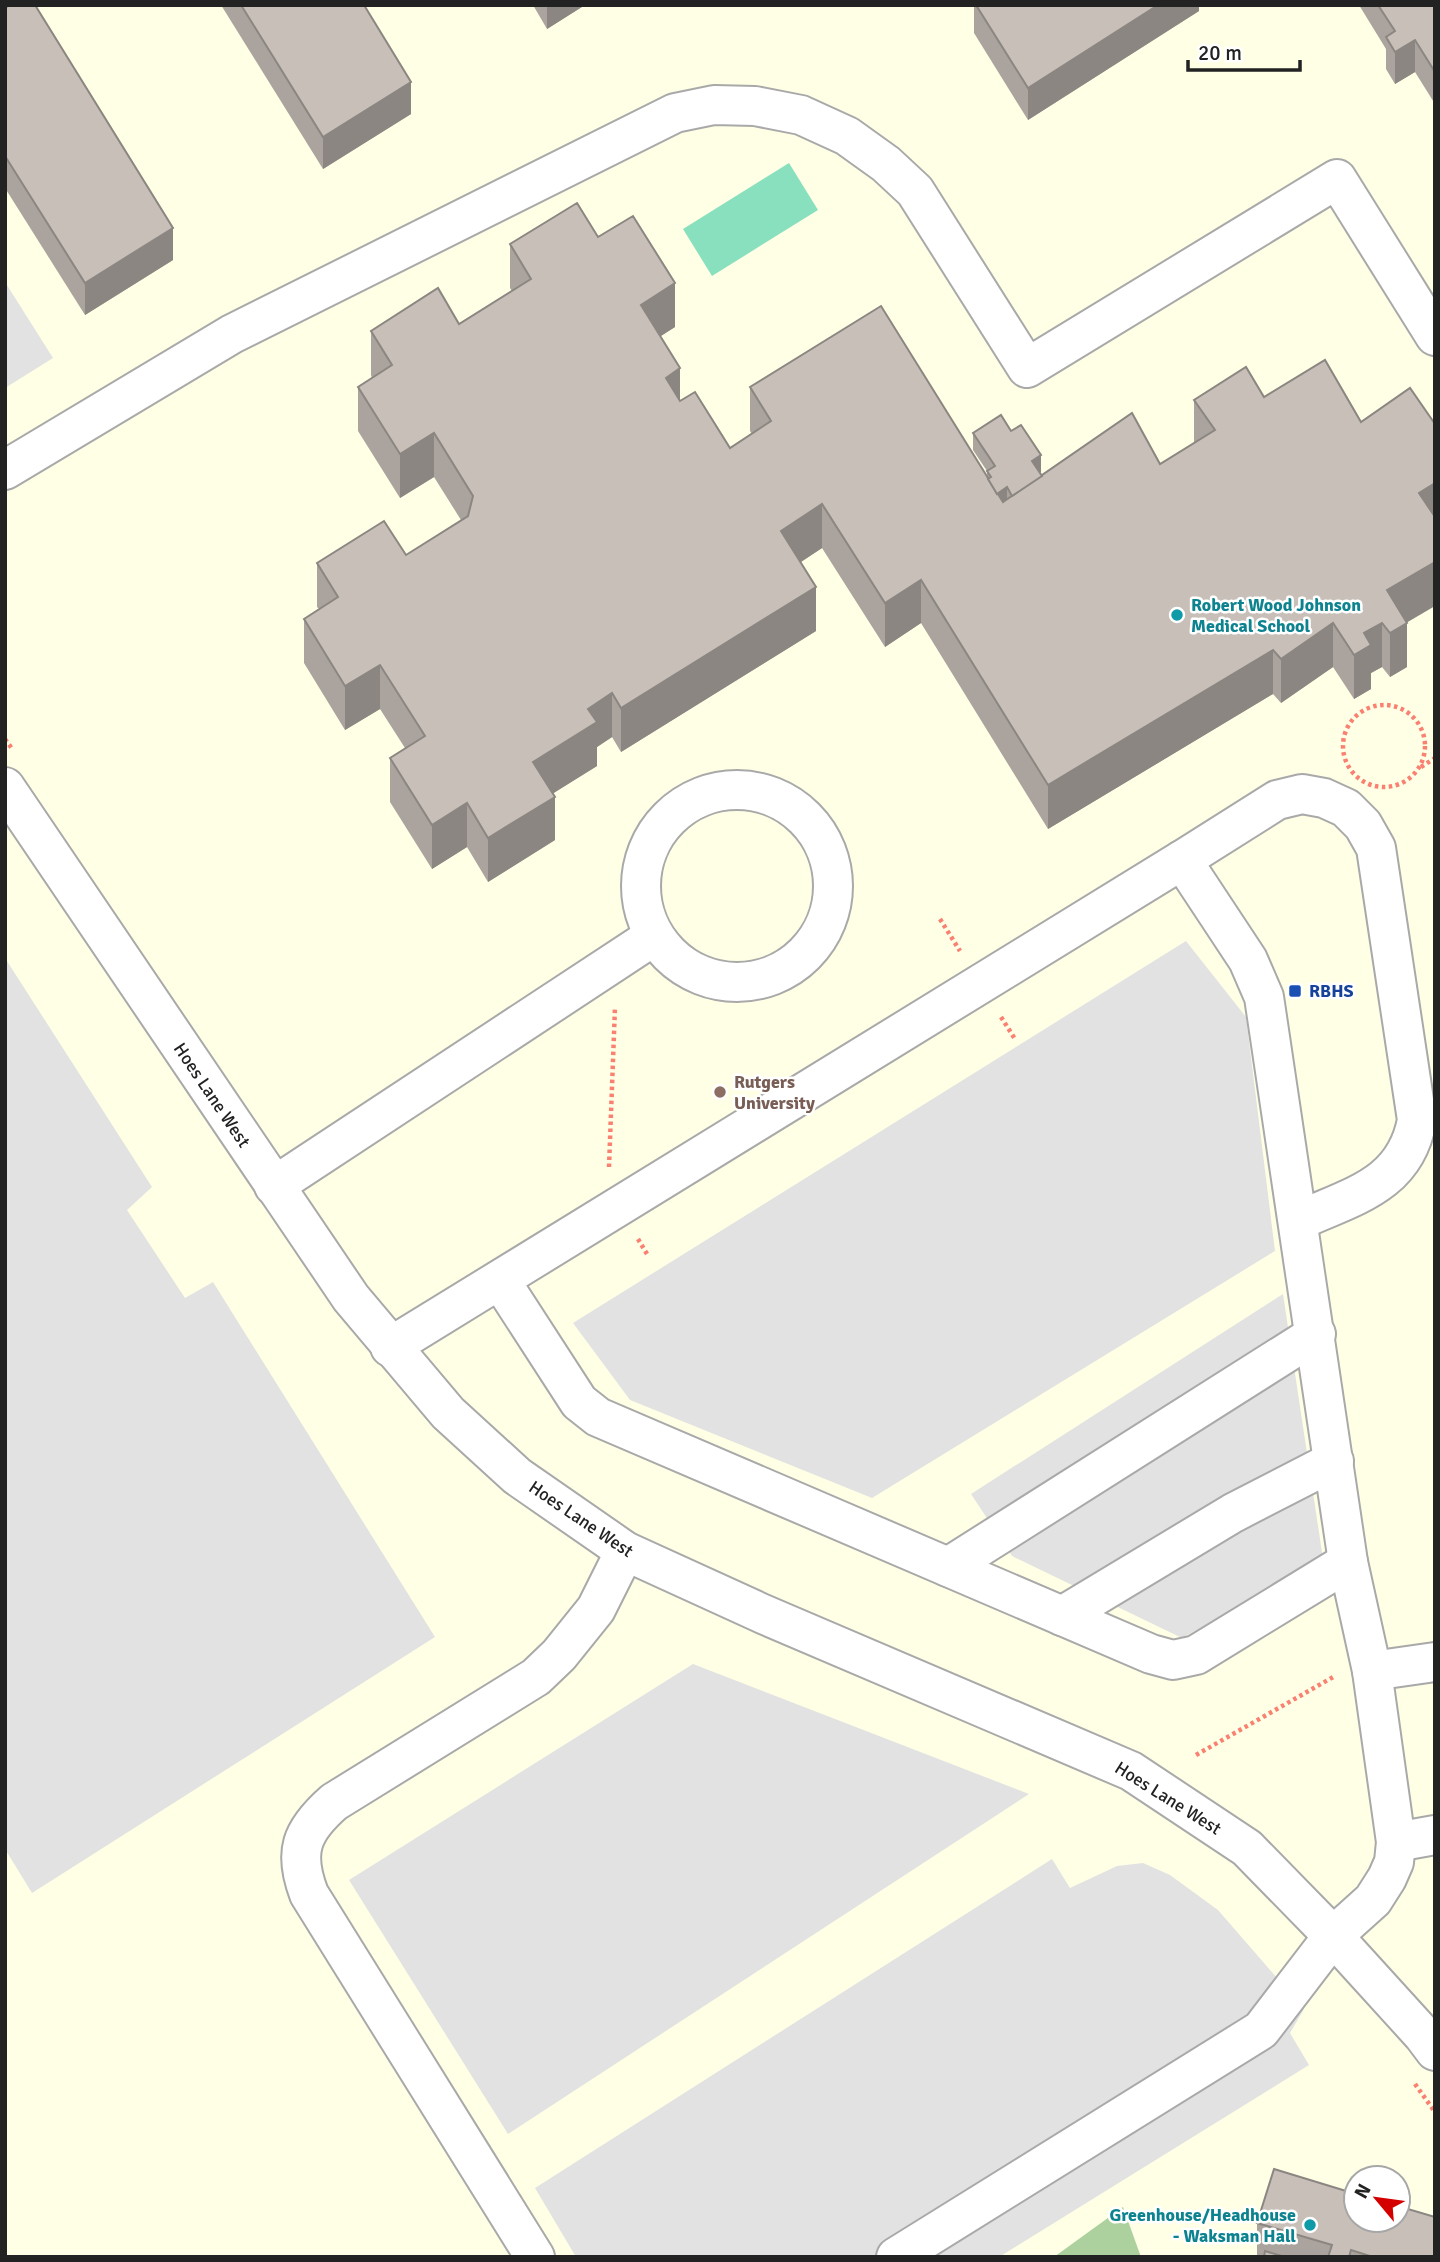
<svg xmlns="http://www.w3.org/2000/svg" width="1440" height="2262" viewBox="0 0 1440 2262" font-family="Signika,sans-serif">
<rect width="100%" height="100%" fill="#f2efe9"/>
<path fill="#ffffe5" fill-rule="evenodd" d="M5,5h1430v2252h-1430zM1356,2178h42v42h-42z"/>
<polygon fill="#add19e" points="1123,2207 1141,2257 1054,2257"/>
<polygon fill="#88e0be" points="789,163 818,210 712,276 683,229"/>
<g fill="#e2e2e2">
<polygon points="5,282 53,358 5,388"/>
<polygon points="1186,941 1246,1017 1275,1251 872,1498 630,1400 573,1323"/>
<polygon points="5,958 152,1187 127,1210 185,1298 213,1282 435,1637 32,1893 5,1849"/>
<polygon points="1283,1294 1323,1559 1182,1638 1012,1556 971,1494"/>
<polygon points="693,1664 1029,1794 508,2134 349,1880"/>
<polygon points="1052,1859 1070,1888 1117,1866 1143,1863 1170,1875 1218,1910 1304,2009 1290,2033 1309,2065 999,2257 576,2257 535,2188"/>
</g>
<g fill="none" stroke-linecap="round" stroke-linejoin="round">
<g stroke="#a9a9a9" stroke-width="42">
<g id="minor">
<polyline points="5,470 232,334 675,113 714,105 755,106 801,115 847,136 886,164 915,191 1027,368 1337,179 1435,336"/>
<polyline points="5,787 351,1298 448,1413 517,1476 625,1551 763,1614 1131,1771 1247,1848 1333,1936 1423,2035 1435,2051"/>
<circle cx="737" cy="886" r="96"/>
<path d="M1182,860l95,-60 25,-6 22,4 22,10 17,17 13,23 41,272c-12,66 -65,76 -119,101"/>
<polyline points="274,1186 654,936"/>
<polyline points="500,1280 579,1402 598,1417 1151,1654 1173,1660 1196,1655 1348,1562"/>
<polyline points="390,1347 1182,860 1248,960 1264,997 1348,1562 1372,1671 1396,1842 1394,1862 1387,1878 1373,1900 1333,1936 1261,2030 896,2257"/>
<polyline points="948,1567 1316,1334"/>
<polyline points="1062,1616 1233,1513 1334,1461"/>
<polyline points="1372,1671 1435,1662"/>
<polyline points="1396,1842 1435,1835"/>
<path d="M535,2257l-226,-363c-16,-42 -8,-63 25,-92l202,-125 23,-22 37,-46 29,-58"/>
</g>
</g>
<g stroke="#fa8072" stroke-width="4.5" stroke-dasharray="3.5 3.5" stroke-linecap="butt">
<circle cx="1384" cy="746" r="41"/>
<polyline points="5,739 13,750"/>
<polyline points="1421,767 1435,758"/>
<polyline points="940,919 960,951"/>
<polyline points="1001,1017 1015,1039"/>
<polyline points="609,1167 615,1007"/>
<polyline points="638,1239 647,1254"/>
<polyline points="1196,1755 1335,1676"/>
<polyline points="1415,2084 1435,2112"/>
</g>
<use href="#minor" stroke="#fff" stroke-width="38"/>
</g>
<g fill="#aba49e">
<polygon points="221,5 364,5 411,114 323,169"/>
<polygon points="533,5 585,5 547,29"/>
<polygon points="974,5 1199,5 1199,11 1028,120 974,33"/>
<polygon points="1359,5 1435,5 1435,104 1415,72 1395,84 1386,69 1386,49"/>
<polygon points="5,8 173,260 85,315 5,188"/>
<polygon points="598,237 675,327 660,336 680,401 730,448 752,434 750,431 750,387 987,477 987,471 973,450 973,433 1011,431 1041,472 1040,472 1042,476 1160,464 1194,443 1194,400 1407,623 1407,667 1390,677 1382,667 1371,673 1371,689 1354,699 1333,667 1281,703 1273,694 1048,829 921,623 885,647 822,548 801,562 816,631 621,752 612,737 597,747 597,766 553,793 555,840 488,882 467,847 432,869 390,802 390,758 405,748 380,709 345,730 304,663 304,619 319,609 317,607 317,563 406,555 461,520 434,477 400,498 358,431 358,387 372,378 371,375 371,331 459,324 512,291 510,288 510,244"/>
<polygon points="1257,2223 1435,2257 1264,2257 1257,2255"/>
</g>
<g fill="#8b8681">
<polygon points="547,5 585,5 547,29"/>
<polygon points="1158,5 1199,5 1199,11 1028,120 1028,88"/>
<polygon points="1415,40 1415,72 1395,84 1395,52"/>
<polygon points="411,82 411,114 323,169 323,137"/>
<polygon points="173,228 173,260 85,315 85,283"/>
<polygon points="675,283 675,327 641,349 641,305"/>
<polygon points="680,368 680,412 666,378"/>
<polygon points="434,433 434,477 400,498 400,454"/>
<polygon points="1041,455 1041,472 1032,477 1032,461"/>
<polygon points="1435,483 1435,527 1419,493"/>
<polygon points="1007,487 1007,504 996,511 996,494"/>
<polygon points="822,504 822,548 781,575 781,531"/>
<polygon points="1435,562 1435,606 1389,633 1387,590"/>
<polygon points="921,580 921,623 885,647 885,603"/>
<polygon points="816,587 816,631 621,752 621,708"/>
<polygon points="1333,623 1333,667 1281,703 1281,659"/>
<polygon points="1382,623 1382,667 1371,673 1371,689 1354,699 1354,655 1364,633"/>
<polygon points="1407,623 1407,667 1390,677 1390,633"/>
<polygon points="1273,650 1273,694 1048,829 1048,785"/>
<polygon points="380,665 380,709 345,730 345,686"/>
<polygon points="612,693 612,737 597,747 597,766 533,806 533,762 588,709"/>
<polygon points="555,797 555,840 488,882 488,838"/>
<polygon points="467,803 467,847 432,869 432,825"/>
</g>
<g fill="#c7bfb8" stroke="#8b8681" stroke-width="2">
<polygon points="10,5 35,5 173,228 85,283 5,156 5,8"/>
<polygon points="241,5 364,5 411,82 323,137"/>
<polygon points="976,5 1158,5 1028,88"/>
<polygon points="1378,5 1435,5 1435,72 1415,40 1395,52 1386,37 1395,31"/>
<polygon points="577,203 598,237 633,216 675,283 641,305 680,368 666,378 680,401 695,392 730,448 771,421 750,387 881,306 1003,502 1132,413 1160,464 1215,430 1194,400 1246,367 1264,397 1325,360 1361,422 1410,388 1435,424 1435,483 1419,493 1435,517 1435,562 1387,590 1407,623 1390,633 1382,623 1364,633 1371,645 1354,655 1333,623 1281,659 1273,650 1048,785 921,580 885,603 822,504 781,531 816,587 621,708 612,693 588,709 597,722 533,762 555,797 488,838 467,803 432,825 390,758 425,736 380,665 345,686 304,619 338,597 317,563 384,521 406,555 468,516 473,496 434,433 400,454 358,387 392,365 371,331 438,288 459,324 531,279 510,244"/>
<polygon points="1001,415 1011,431 1021,425 1041,455 1032,461 1042,476 1012,496 1007,487 997,494 988,479 991,477 987,471 995,466 973,433"/>
<polygon points="1274,2169 1356,2194 1356,2220 1398,2220 1398,2206 1435,2217 1435,2257 1373,2257 1351,2250 1349,2257 1328,2257 1332,2245 1257,2223"/>
<polygon points="1265,2251 1285,2257 1264,2257"/>
</g>
<g fill="#0f9aa8" stroke="#fff" stroke-width="2.5">
<circle cx="1177" cy="615" r="7"/>
<circle cx="1310" cy="2225" r="7"/>
</g>
<rect fill="#1a4fb4" stroke="#fff" stroke-width="2.5" x="1288" y="984" width="14" height="14" rx="3.5"/>
<circle fill="#8d6e63" stroke="#fff" stroke-width="2.5" cx="720" cy="1092" r="7"/>
<g text-anchor="middle" dominant-baseline="central" stroke-width="5" stroke-linejoin="round" paint-order="stroke">
<g font-size="18" font-weight="bold" fill="#0d838f" stroke="#fff" text-anchor="start">
<text x="1191" y="605">Robert Wood Johnson<tspan x="1191" dy="21">Medical School</tspan></text>
<text x="1296" y="2215" text-anchor="end">Greenhouse/Headhouse<tspan x="1296" dy="21">- Waksman Hall</tspan></text>
</g>
<g font-size="18" font-weight="bold" fill="#164399" stroke="#fff" text-anchor="start">
<text x="1309" y="991">RBHS</text>
</g>
<g font-size="18" font-weight="bold" fill="#785e54" stroke="#fff" text-anchor="start">
<text x="734" y="1082">Rutgers<tspan x="734" dy="21">University</tspan></text>
</g>
<g font-size="18" fill="#222" stroke="#fff">
<text transform="translate(212 1095) rotate(56)">Hoes Lane West</text>
<text transform="translate(581 1519) rotate(34)">Hoes Lane West</text>
<text transform="translate(1168 1798) rotate(32)">Hoes Lane West</text>
</g>
</g>
<rect width="1440" height="2262" fill="none" stroke="#222222" stroke-width="14"/>
<g transform="translate(1377 2199) rotate(299)"><circle r="33" fill="#ffffff" stroke="#a7a7a7" stroke-width="2"/>
<path d="M0-5L12 26L0 18L-12 26Z" fill="#d40000"/>
<text y="-10" font-size="19" font-weight="bold" text-anchor="middle" fill="#222222">N</text>
</g>
<path d="M1188 60v10h112v-10" fill="none" stroke="#222222" stroke-width="3.5"/>
<text x="1198" y="60" font-size="21" fill="#222222" stroke="#ffffff" stroke-width="5" paint-order="stroke">20 m</text>
</svg>
